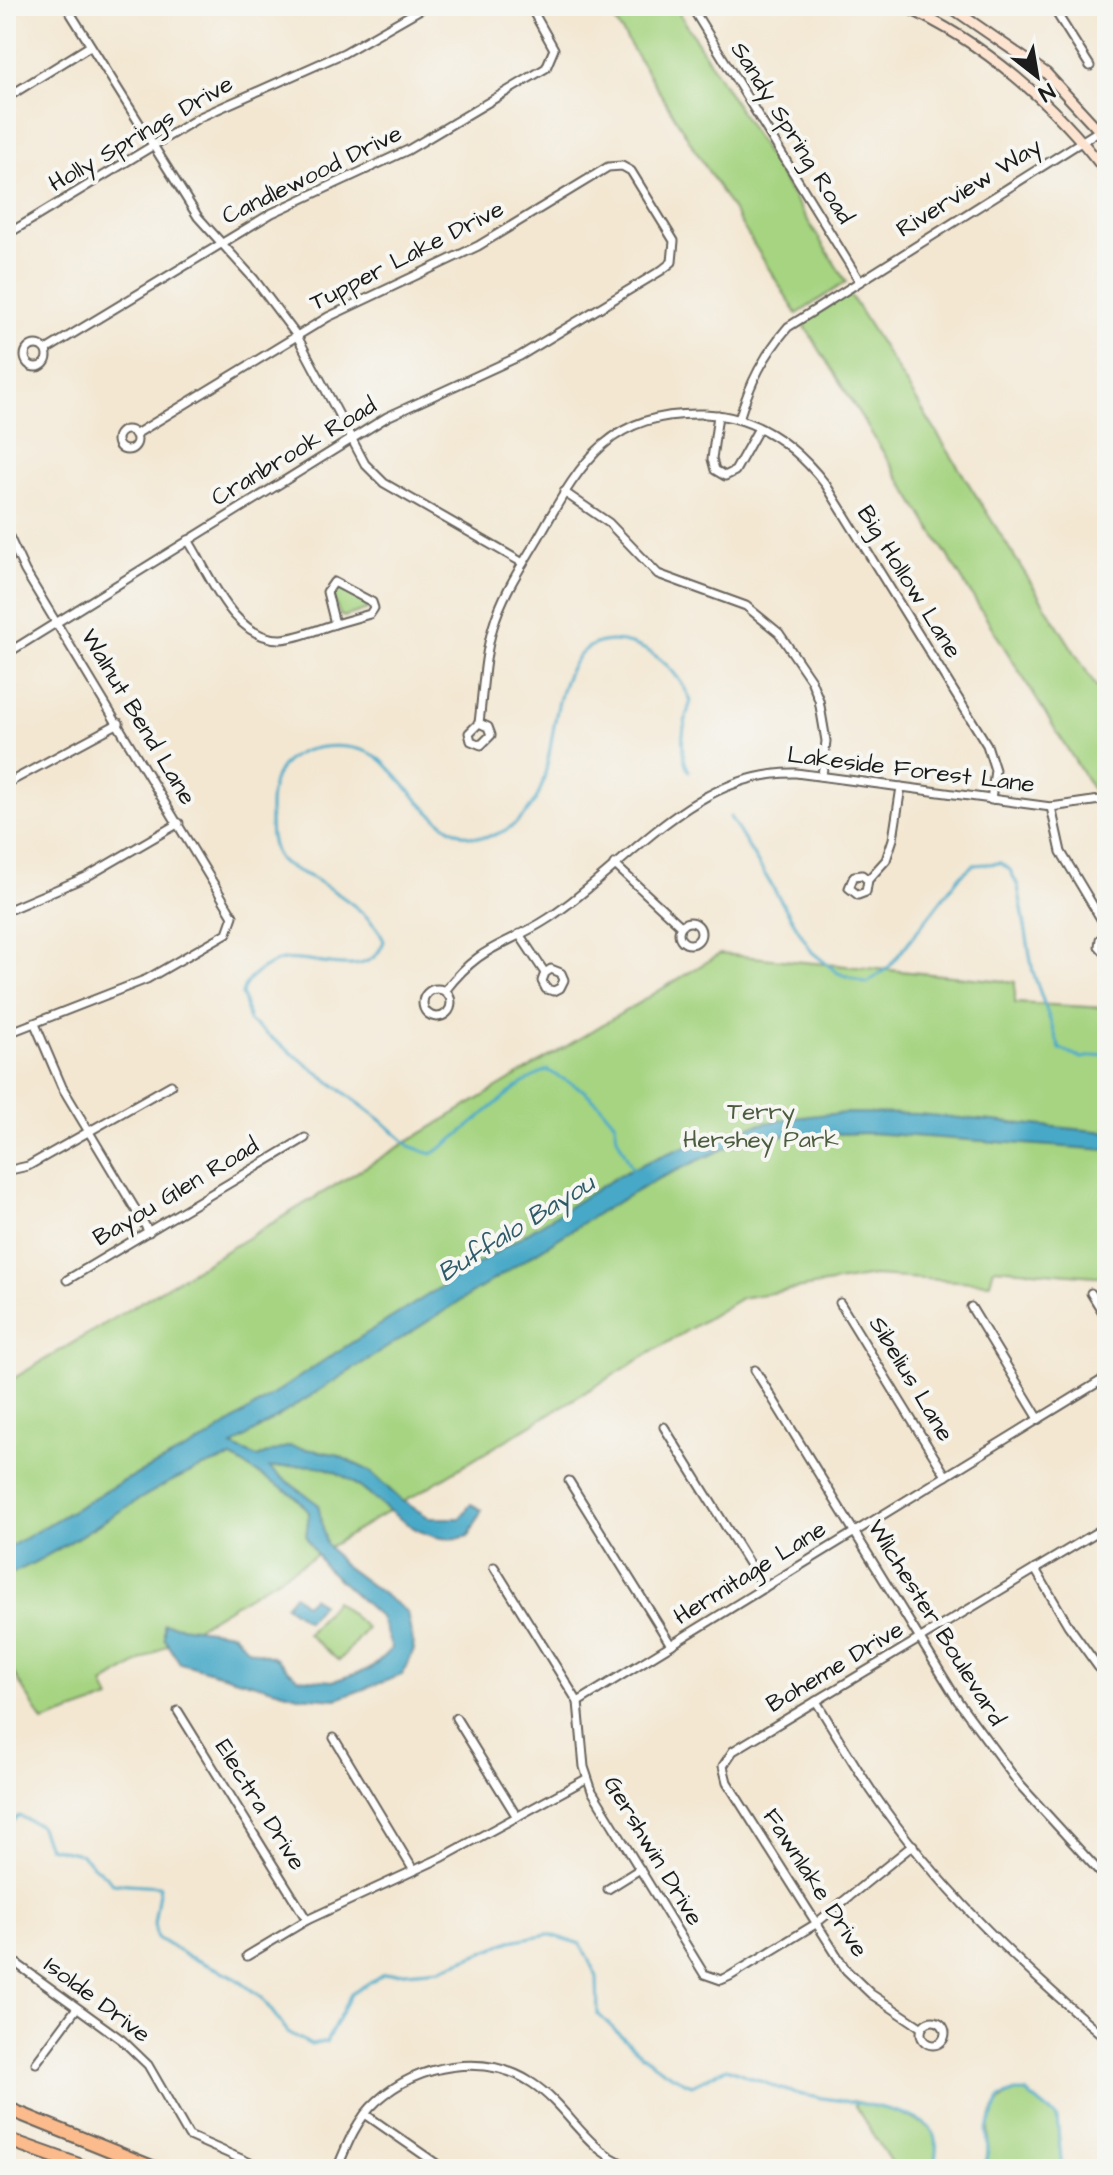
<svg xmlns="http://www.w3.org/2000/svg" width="1113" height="2175" viewBox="0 0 1113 2175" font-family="'Architects Daughter',sans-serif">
<rect width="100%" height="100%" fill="#f6f6f2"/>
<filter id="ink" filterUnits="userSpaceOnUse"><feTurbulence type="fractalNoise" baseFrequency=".0125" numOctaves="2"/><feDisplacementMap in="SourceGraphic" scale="16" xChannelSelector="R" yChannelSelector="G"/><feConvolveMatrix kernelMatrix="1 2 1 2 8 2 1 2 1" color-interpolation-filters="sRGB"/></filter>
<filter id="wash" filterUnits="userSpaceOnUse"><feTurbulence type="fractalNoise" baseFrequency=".006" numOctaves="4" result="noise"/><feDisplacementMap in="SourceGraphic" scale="32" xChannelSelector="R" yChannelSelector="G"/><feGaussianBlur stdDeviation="1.8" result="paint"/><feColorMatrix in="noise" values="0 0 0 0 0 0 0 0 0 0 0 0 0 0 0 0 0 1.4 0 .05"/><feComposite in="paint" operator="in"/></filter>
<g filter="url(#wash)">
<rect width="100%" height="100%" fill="#f3e7d2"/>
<g fill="#a6d481" stroke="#61784e" stroke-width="2">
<polygon points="606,6 675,6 846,282 797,314"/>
<polygon points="849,293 1107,704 1107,793 1096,795 803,323"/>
<polygon points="334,588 341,588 366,604 368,609 344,617 340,615 331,592"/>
<polygon points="720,954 1015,982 1015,1003 1107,1008 1107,1277 994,1268 990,1283 873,1276 741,1298 103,1684 110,1699 43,1722 6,1660 6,1383"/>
<polygon points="335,1601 367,1628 339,1661 307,1634"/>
<path d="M1015,2092h11l31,26 5,51h-78c10,-30 -5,-62 31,-77z"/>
<path d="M852,2101c19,3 76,17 83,35 4,11 -1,22 0,33h-40z"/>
</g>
<g fill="#47a9c7" stroke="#326272" stroke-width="2">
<path d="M848,1113l70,1 189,18v18l-237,-17 -105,3 -35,10 -72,33 -61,35 -365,232 25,11 32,-11 46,8 35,17 31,29 29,18h30l11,-14 11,6 -13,26c-59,17 -95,-53 -144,-68 -15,-5 -40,-1 -56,0l49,36 8,39 15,20 66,49 7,38 -12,25 -65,24 -39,-3 -118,-33 -16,-25v-14l68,9 16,16 27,9 23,20 35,3 37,-12 22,-21 -12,-31 -56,-51 -18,-29 3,-25 -14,-16 -63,-38c-74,17 -152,87 -226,118v-27l108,-63 91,-46 127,-85 286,-179c73,-37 148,-60 230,-63z"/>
<polygon points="294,1595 305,1604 312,1597 321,1604 307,1621 285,1605"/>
</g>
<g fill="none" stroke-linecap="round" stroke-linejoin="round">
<g stroke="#47a9c7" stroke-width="3">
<polyline points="730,817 812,952 838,973 867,983 890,966 960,876 973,865 1001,863 1010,870 1018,886 1033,972 1060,1049 1082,1058 1107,1054"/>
<path d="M633,1170l-16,-33 -2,-14 -16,-19 -16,-14 -36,-20c-44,20 -74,59 -115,84l-22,-8 -29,-26 -132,-99 -7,-27c3,-12 9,-17 19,-24 7,-4 13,-9 22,-10 31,-5 86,25 101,-19 -11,-26 -47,-49 -72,-63 -9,-5 -25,-10 -32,-18 -11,-13 -10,-36 -10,-52 0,-16 4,-34 15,-45 11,-11 23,-14 38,-16 18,-2 43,0 58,13 34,30 74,106 131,66 8,-5 20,-19 24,-27 25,-42 8,-180 95,-155 28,8 49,31 60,57 -7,21 -14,49 -2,70"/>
<path d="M6,1826l13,-10 20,9 9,22 33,7 32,29 47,3 -6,38 3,14 30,18 44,19 30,22 27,35 23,13 15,-3 25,-48 32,-20 57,-5 71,-28 37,-7 33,10 16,33 1,37c29,27 56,57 94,71l34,-17c25,8 51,22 77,27 30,6 112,10 130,37 7,10 1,26 2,37"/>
<polyline points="984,2169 988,2156 987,2131 1000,2098 1015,2092 1026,2092 1057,2118 1062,2169"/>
</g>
</g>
</g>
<g filter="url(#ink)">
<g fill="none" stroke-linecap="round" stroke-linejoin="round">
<g stroke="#67635c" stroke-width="11">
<g id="minor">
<polyline points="66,6 198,217 254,279 297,336 365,464 384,483 523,563"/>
<polyline points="691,6 859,280"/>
<polyline points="1052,6 1090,66"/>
<polyline points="6,98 90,46"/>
<polyline points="6,235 200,117 344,53 426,6"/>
<circle cx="36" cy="356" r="11"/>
<polyline points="46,350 272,213 408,150 546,68 554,49 530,6"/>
<polyline points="718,415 712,459 715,470 725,476 735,471 759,428"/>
<path d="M739,419c11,-36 25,-64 49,-92l312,-197"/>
<circle cx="127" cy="440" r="10"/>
<polyline points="564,492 609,523 658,574 746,606 779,633 811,680 819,700 826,741 822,776"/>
<polyline points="6,530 25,571 233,916 227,933 147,979 6,1034"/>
<path d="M188,540c22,34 45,100 93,99 18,-1 37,-10 54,-15"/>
<polygon points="334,582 372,602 374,608 370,614 335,624 327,592"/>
<polyline points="6,654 387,417 520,356 662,270 672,262 674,241 631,171 622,166 608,167 478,246 328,317 136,434"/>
<path d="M479,723l9,4 3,8 -10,10 -10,-4 -2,-8 10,-10c4,-32 5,-66 14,-96 9,-32 28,-60 44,-87 43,-75 69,-129 168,-126 51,2 91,32 121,71l161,260 8,25 -4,30"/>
<polyline points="6,784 119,723"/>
<polyline points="1051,807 1061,852 1107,929"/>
<polyline points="614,864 681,926"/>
<polyline points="868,880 862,875 854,876 849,888 858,895 866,892 868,880 886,860 893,839 901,787"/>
<polyline points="6,911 86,877 179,823"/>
<circle cx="690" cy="933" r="11"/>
<polyline points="519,934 545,973 542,981 546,989 554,991 560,988 564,980 561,973 551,969 545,973"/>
<polyline points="1107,935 1100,939 1099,946 1107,955"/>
<circle cx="437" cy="1003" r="14"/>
<path d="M445,991c37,-48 58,-43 104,-73 79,-52 143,-147 247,-145l255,34 56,-8"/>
<polyline points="35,1024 62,1087 149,1232"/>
<polyline points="6,1171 28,1166 171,1085"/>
<polyline points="67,1280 305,1138"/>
<polyline points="1091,1293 1107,1319"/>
<polyline points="840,1303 946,1476"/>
<polyline points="971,1307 1039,1419"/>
<polyline points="755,1370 958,1701 1020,1785 1107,1880"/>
<polyline points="664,1427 764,1588"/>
<polyline points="569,1481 671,1645"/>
<polyline points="494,1567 578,1702 584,1767 592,1791 704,1974 721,1980 730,1976 814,1925 913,1845"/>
<polyline points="1035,1569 1068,1625 1107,1679"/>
<path d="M816,1701c18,30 36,60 55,89 65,96 148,175 236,249"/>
<polyline points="578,1702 1107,1377"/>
<polyline points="178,1711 307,1920"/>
<polyline points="456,1718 517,1817"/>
<polyline points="334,1738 414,1871"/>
<polyline points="608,1889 640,1869"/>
<polyline points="6,1956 122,2040 148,2065 189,2136 264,2169"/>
<polyline points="247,1956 307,1920 443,1857 586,1779"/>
<circle cx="933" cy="2033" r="12"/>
<polyline points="922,2028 871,1994 846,1970 727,1782 723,1766 733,1751 1107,1526"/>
<polyline points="36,2063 76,2009"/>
<polyline points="365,2114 444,2169"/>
<path d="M337,2169c10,-25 20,-50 40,-68 41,-37 108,-49 155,-18 41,27 56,76 109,86"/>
</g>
</g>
<g stroke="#67635c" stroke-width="13">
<g id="secondary">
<path d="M903,6c80,35 152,98 204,167"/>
<polyline points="949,6 1046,73 1107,139"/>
</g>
</g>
<g stroke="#67635c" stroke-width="16">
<g id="motorway">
<polyline points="6,2108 157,2169"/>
<polyline points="6,2139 90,2169"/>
</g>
</g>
<use href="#minor" stroke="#fff" stroke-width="7"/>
<use href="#secondary" stroke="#fde4d1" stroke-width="9"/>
<use href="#motorway" stroke="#fbbb8c" stroke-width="12"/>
</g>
</g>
<g text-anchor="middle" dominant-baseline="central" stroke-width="8" stroke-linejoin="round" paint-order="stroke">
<g font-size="24" fill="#1c1c1c" stroke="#f6f6f2">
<text transform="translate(792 133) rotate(58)">Sandy Spring Road</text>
<text transform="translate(141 134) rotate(-30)">Holly Springs Drive</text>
<text transform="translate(312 175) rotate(-26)">Candlewood Drive</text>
<text transform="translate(969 188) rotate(-32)">Riverview Way</text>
<text transform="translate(407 256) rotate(-27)">Tupper Lake Drive</text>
<text transform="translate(294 452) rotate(-31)">Cranbrook Road</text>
<text transform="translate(909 582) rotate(58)">Big Hollow Lane</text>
<text transform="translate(138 717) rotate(59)">Walnut Bend Lane</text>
<text transform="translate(911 770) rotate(7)">Lakeside Forest Lane</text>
<text transform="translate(176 1192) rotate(-31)">Bayou Glen Road</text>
<text transform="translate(911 1379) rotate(59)">Sibelius Lane</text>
<text transform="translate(750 1573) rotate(-32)">Hermitage Lane</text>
<text transform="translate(936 1623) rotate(58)">Wilchester Boulevard</text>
<text transform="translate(835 1667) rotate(-31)">Boheme Drive</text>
<text transform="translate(260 1805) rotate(58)">Electra Drive</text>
<text transform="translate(653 1851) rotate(59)">Gershwin Drive</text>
<text transform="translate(815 1883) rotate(57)">Fawnlake Drive</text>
<text transform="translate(97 2000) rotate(37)">Isolde Drive</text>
</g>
<g font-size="24" fill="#4c5c3f" stroke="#f6f6f2">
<text x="761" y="1112">Terry<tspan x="761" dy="28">Hershey Park</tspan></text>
</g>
<g font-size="26" font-style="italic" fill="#2f5b69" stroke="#f6f6f2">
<text transform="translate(516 1228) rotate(-32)">Buffalo Bayou</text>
</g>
</g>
<rect width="1113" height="2175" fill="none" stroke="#f6f6f2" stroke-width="32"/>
<g transform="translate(1037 76) rotate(149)" stroke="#f6f6f2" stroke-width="6" paint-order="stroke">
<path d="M0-6L14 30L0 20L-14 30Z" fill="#1c1c1c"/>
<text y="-12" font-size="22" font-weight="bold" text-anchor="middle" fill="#1c1c1c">N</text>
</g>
</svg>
